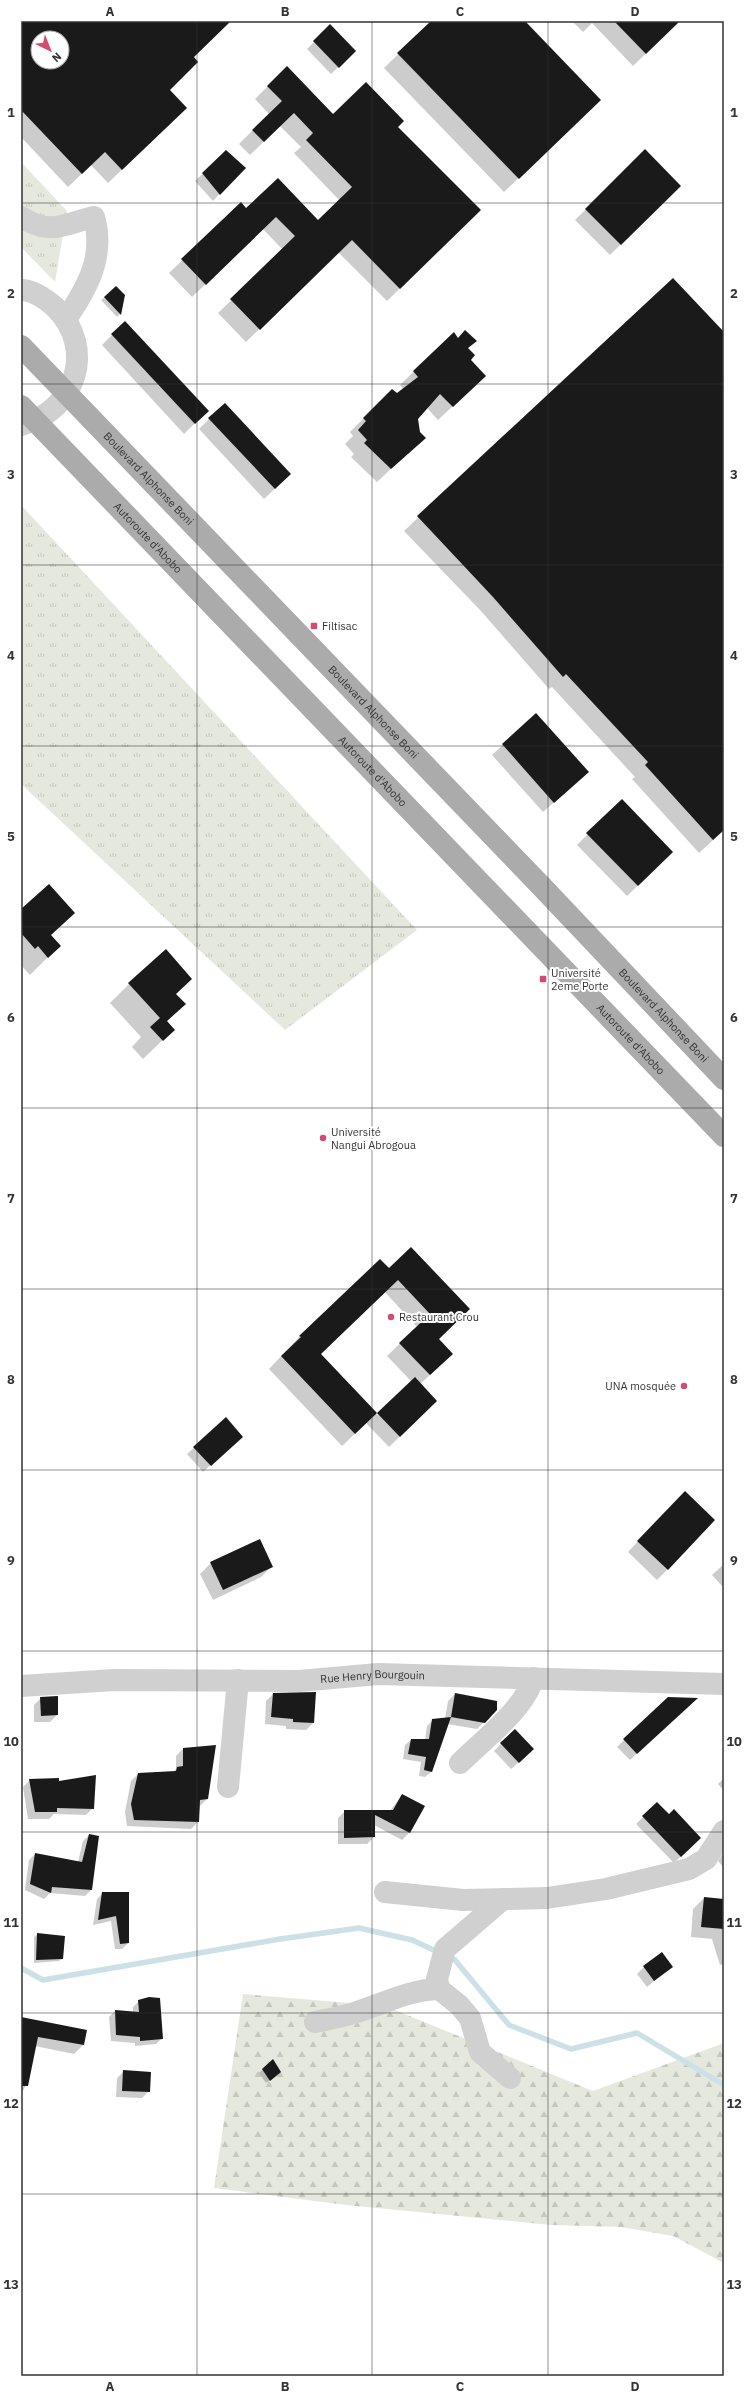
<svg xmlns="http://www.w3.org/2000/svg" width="745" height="2397" viewBox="0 0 745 2397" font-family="'IBM Plex Sans',sans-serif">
<defs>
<pattern id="grass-tufts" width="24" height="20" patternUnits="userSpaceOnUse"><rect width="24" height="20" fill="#e5e9dd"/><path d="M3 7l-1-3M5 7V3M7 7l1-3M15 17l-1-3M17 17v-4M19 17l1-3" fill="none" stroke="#c5c8be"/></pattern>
<pattern id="forest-firs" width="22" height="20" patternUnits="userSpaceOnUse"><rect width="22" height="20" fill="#e5e9dd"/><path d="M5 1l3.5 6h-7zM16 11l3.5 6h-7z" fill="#c5c8be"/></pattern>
</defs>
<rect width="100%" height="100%" fill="#fff"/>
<g fill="url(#grass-tufts)">
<polygon points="21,162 67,211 55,282 21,247"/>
<polygon points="21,505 417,930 285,1030 21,784"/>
</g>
<polygon fill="url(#forest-firs)" points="243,1994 385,2006 593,2091 724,2043 724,2263 673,2236 621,2227 551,2225 346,2205 214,2188"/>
<g fill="#0003" fill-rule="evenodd">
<path d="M21,21h209l-37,36 -25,33 4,32 -64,61 -17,-18 -23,22 -47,-50zM38,38h24v24h-24z"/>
<polygon points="432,21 524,21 586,113 504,192 384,68"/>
<polygon points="572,21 679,21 633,66 592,23 583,32"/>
<polygon points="330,26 355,51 331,74 307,49"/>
<polygon points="287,67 333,115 480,210 387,301 338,252 246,342 218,313 283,250 263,229 192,297 169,273 241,204 246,210 318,221 340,201 294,153 301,147 280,126 250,155 239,144 269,114 255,99"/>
<polygon points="226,151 244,168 213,201 195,181"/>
<polygon points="645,151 680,186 610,255 575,220"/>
<polygon points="673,279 724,334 724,830 699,853 632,779 635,777 552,687 549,689 480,610 404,531"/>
<polygon points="124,295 120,314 117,317 101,300 105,297"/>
<polygon points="453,333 470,360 471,389 438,420 427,408 417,419 419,433 424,438 377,482 351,457 354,454 345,444 353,436 350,432 392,390 397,394 403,389 400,385"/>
<polygon points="112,335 197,421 184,434 102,345"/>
<polygon points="209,419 280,484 264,499 199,429"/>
<polygon points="536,714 577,782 543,812 492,755"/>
<polygon points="622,800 672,852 627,896 577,845"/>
<polygon points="21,910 59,946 30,975 21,965"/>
<polygon points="129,984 175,994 184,1004 166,1022 173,1030 143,1059 132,1047 141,1037 110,1003"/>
<path d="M411,1248l27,91 1,28 -19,17 6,27 -37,36 -23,-24 -24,23 -73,-77 31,-33 89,-67zM385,1292l32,35 -30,29 25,26 -35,33 -57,-61z"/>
<polygon points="235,1443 203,1472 187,1454 194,1448"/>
<polygon points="674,1503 668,1569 657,1580 628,1552"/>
<polygon points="211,1563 272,1566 261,1577 213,1600 200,1574"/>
<polygon points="724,1564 724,1584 722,1586 712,1575"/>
<polygon points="273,1694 313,1723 306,1730 286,1729 286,1726 265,1724 266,1701"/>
<polygon points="455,1694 496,1710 477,1729 447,1724 431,1772 425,1777 419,1776 421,1762 403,1759 405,1745 411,1740 425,1740 427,1726 433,1720 445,1719 448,1701"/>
<polygon points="41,1698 57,1715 50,1722 34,1722 34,1705"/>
<polygon points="668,1698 689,1705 630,1760 617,1747"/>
<polygon points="515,1730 526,1756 511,1769 494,1751"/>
<polygon points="183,1749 207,1799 200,1806 198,1822 191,1829 127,1826 125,1812 131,1781 138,1774 173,1772 176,1769 176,1756"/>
<polygon points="724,1778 724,1791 718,1784"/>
<polygon points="30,1780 58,1783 93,1808 86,1815 54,1814 49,1819 28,1819 23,1787"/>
<polygon points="402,1795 423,1806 409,1833 402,1840 374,1825 374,1837 367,1844 338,1844 338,1818 345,1811 390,1811"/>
<polygon points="657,1803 669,1816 700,1838 674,1863 636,1824"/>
<polygon points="89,1835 91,1890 85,1896 50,1893 44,1899 25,1890 29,1860 35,1854 78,1862 83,1841"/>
<polygon points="724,1852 724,1868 718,1861"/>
<polygon points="103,1893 128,1893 128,1943 122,1949 115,1949 111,1921 93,1925 97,1899"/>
<polygon points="704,1898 724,1900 724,1964 720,1965 712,1939 691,1937 693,1909"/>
<polygon points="38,1934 62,1958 59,1961 34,1963 34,1937"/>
<polygon points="644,1967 671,1967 647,1987 637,1974"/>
<polygon points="139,2001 162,2038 156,2044 135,2046 135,2043 111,2041 109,2017 115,2011 133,2012 133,2007"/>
<polygon points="21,2018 86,2031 83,2045 74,2054 35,2046 28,2081 21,2095"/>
<polygon points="272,2061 277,2075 266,2083 259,2073"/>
<polygon points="124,2071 149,2091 142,2098 116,2097 117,2078"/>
</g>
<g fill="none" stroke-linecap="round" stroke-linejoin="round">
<g stroke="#cce1e7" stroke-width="5.5">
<polyline points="448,1956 455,1960 509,2025 571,2049 637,2033 724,2085"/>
<polyline points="21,1968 43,1980 280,1939 359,1928 412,1940 440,1953"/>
</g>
</g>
<g fill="#1a1a1a" fill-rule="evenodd">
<path d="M21,21h210l-37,36 4,5 -28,28 17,18 -65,62 -17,-18 -23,22 -61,-64zM38,38h24v24h-24z"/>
<polygon points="431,21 525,21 601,100 519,179 397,53"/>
<polygon points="614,21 680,21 646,54"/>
<polygon points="330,24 356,51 339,68 313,41"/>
<polygon points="287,66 333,114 366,82 404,121 398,127 481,210 400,289 352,240 260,330 230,299 295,236 276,217 206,285 181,259 241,202 246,208 278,178 318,220 352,187 306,140 313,133 294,113 264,142 252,130 282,101 267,86"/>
<polygon points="645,149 681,186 621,245 585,209"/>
<polygon points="226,150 246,168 220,195 202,173"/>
<polygon points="673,278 724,332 724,830 713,840 645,765 648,762 566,674 563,677 493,597 417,516"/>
<polygon points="116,286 125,295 121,315 104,297"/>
<polygon points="125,321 209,411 195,424 111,334"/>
<polygon points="465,330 477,341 468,348 475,355 471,360 486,376 453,407 440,394 418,419 420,432 426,438 391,469 364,443 367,440 358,430 366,421 363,418 392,389 397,393 418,377 413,371 454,332 458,338"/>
<polygon points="225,403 291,474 275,489 208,418"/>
<polygon points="536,713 589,772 554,803 502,744"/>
<polygon points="622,799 673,852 638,886 586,833"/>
<polygon points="49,884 75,913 51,935 61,946 48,958 38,946 35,949 21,933 21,909"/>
<polygon points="166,949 192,979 176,994 186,1004 167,1021 175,1030 163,1041 150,1027 160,1018 128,983"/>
<polygon points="411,1247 470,1309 439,1339 453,1354 430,1375 399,1343 430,1314 398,1280 321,1354 377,1413 355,1434 281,1356 301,1337 299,1336 380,1259 389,1268"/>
<polygon points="415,1377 437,1401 400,1437 377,1413"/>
<polygon points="226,1417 243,1437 211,1466 193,1447"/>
<polygon points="685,1491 715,1520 668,1570 637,1541"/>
<polygon points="260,1539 273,1567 223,1590 210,1562"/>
<polygon points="316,1692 314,1723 293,1722 293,1719 271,1717 273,1693"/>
<polygon points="455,1693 497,1701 497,1710 485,1723 451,1717"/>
<polygon points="58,1696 58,1715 41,1716 40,1697"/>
<polygon points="668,1697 698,1698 637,1754 623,1739"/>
<polygon points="451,1717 432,1772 424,1770 426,1757 408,1754 411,1739 429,1739 432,1719"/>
<polygon points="515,1729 534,1749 519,1763 500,1743"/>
<polygon points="216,1745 208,1799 200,1800 199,1822 134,1820 131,1804 138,1773 176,1771 177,1767 183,1766 183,1748"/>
<polygon points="96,1775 94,1809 57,1808 57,1812 35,1812 29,1779 59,1778 59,1781"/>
<polygon points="402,1794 425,1806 410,1833 375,1815 375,1837 344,1838 344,1810 393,1810"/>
<polygon points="657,1802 669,1814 674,1809 701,1838 681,1857 642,1816"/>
<polygon points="89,1834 99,1836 92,1890 52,1887 51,1893 30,1884 35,1853 82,1862"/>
<polygon points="102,1892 129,1892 129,1943 120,1944 116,1916 98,1920"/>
<polygon points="704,1897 724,1899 724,1929 701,1927"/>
<polygon points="37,1933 65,1936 63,1959 36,1960"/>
<polygon points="662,1952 673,1967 654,1981 643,1966"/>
<polygon points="149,1997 160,1998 163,2039 140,2041 140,2037 116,2035 115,2010 139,2012 138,2000"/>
<polygon points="21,2017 87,2030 84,2045 38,2037 28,2086 21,2086"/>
<polygon points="273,2059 281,2072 270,2081 262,2069"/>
<polygon points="123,2070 151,2072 150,2092 122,2091"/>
</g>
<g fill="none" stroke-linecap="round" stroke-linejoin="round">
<g stroke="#d0d0d0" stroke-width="22">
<path d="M21,217c30,19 42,7 73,0 11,39 -6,70 -28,102"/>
<path d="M21,290c12,0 26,10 35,18 40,41 20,103 -35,117"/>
<path id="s1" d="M21,1686l93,-6 185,1 79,-7 346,10"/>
<path d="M460,1763c23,-23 65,-54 73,-85"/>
<polyline points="228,1787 238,1680"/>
<polyline points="385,1892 463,1900 547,1898 606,1889 689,1869 706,1859 724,1831"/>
<polyline points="503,1899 445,1949 437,1979 439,1989 459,2005 470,2018 480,2052 510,2078"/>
<path d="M315,2022c14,-3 28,-5 42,-10 28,-9 52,-22 82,-23"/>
</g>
<g stroke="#ababab" stroke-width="22">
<path id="s2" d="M21,346l523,543 180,190"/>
<path id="s3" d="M21,406l703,730"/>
</g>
</g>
<path fill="none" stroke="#333" stroke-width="1" stroke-opacity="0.55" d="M197,21v2355M372,21v2355M548,21v2355M21,203h703M21,384h703M21,565h703M21,746h703M21,927h703M21,1108h703M21,1289h703M21,1470h703M21,1651h703M21,1832h703M21,2013h703M21,2194h703"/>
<g fill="#d44b6d" stroke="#fff" stroke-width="1.5">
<rect x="310" y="622" width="8" height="8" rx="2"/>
<rect x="539" y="975" width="8" height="8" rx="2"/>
<circle cx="323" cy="1138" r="4"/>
<circle cx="391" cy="1317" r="4"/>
<circle cx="684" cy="1386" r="4"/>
</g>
<g text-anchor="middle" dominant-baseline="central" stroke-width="4" stroke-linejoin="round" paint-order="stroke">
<g font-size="11" fill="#333" stroke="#fff">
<text stroke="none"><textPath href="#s2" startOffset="184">Boulevard Alphonse Boni</textPath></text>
<text stroke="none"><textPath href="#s3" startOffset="183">Autoroute d'Abobo</textPath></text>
<text stroke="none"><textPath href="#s2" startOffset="508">Boulevard Alphonse Boni</textPath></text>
<text stroke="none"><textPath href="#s3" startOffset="507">Autoroute d'Abobo</textPath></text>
<text stroke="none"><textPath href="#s2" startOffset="928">Boulevard Alphonse Boni</textPath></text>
<text stroke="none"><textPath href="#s3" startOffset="879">Autoroute d'Abobo</textPath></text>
<text stroke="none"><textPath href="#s1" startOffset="352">Rue Henry Bourgouin</textPath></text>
</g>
<g font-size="11" fill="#333" stroke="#fff" text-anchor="start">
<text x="322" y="626">Filtisac</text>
<text x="551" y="973">Université<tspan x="551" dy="13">2eme Porte</tspan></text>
<text x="331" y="1132">Université<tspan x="331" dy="13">Nangui Abrogoua</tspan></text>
<text x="399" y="1317">Restaurant Crou</text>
<text x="676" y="1386" text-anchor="end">UNA mosquée</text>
</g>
</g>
<rect width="745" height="2397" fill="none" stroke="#ffffff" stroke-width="44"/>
<g transform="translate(50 50) rotate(137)"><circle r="19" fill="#ffffff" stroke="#adadad"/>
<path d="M0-3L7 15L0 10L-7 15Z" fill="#d44b6d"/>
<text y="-6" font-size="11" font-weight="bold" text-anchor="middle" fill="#333333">N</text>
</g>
<rect x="22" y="22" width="701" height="2353" fill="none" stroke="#333" stroke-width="1.5"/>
<g font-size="13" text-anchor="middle" font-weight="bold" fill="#333">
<text x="110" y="16">A</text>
<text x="285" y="16">B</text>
<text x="460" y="16">C</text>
<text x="635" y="16">D</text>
<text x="11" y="117">1</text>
<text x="734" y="117">1</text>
<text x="11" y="298">2</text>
<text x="734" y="298">2</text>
<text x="11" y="479">3</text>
<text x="734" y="479">3</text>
<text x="11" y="660">4</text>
<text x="734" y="660">4</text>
<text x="11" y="841">5</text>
<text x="734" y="841">5</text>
<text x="11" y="1022">6</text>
<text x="734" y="1022">6</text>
<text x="11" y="1203">7</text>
<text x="734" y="1203">7</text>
<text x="11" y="1384">8</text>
<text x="734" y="1384">8</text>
<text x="11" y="1565">9</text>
<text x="734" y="1565">9</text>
<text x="11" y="1746">10</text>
<text x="734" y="1746">10</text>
<text x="11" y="1927">11</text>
<text x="734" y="1927">11</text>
<text x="11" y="2108">12</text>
<text x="734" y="2108">12</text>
<text x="11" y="2289">13</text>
<text x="734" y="2289">13</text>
<text x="110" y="2391">A</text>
<text x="285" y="2391">B</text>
<text x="460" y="2391">C</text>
<text x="635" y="2391">D</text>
</g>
</svg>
